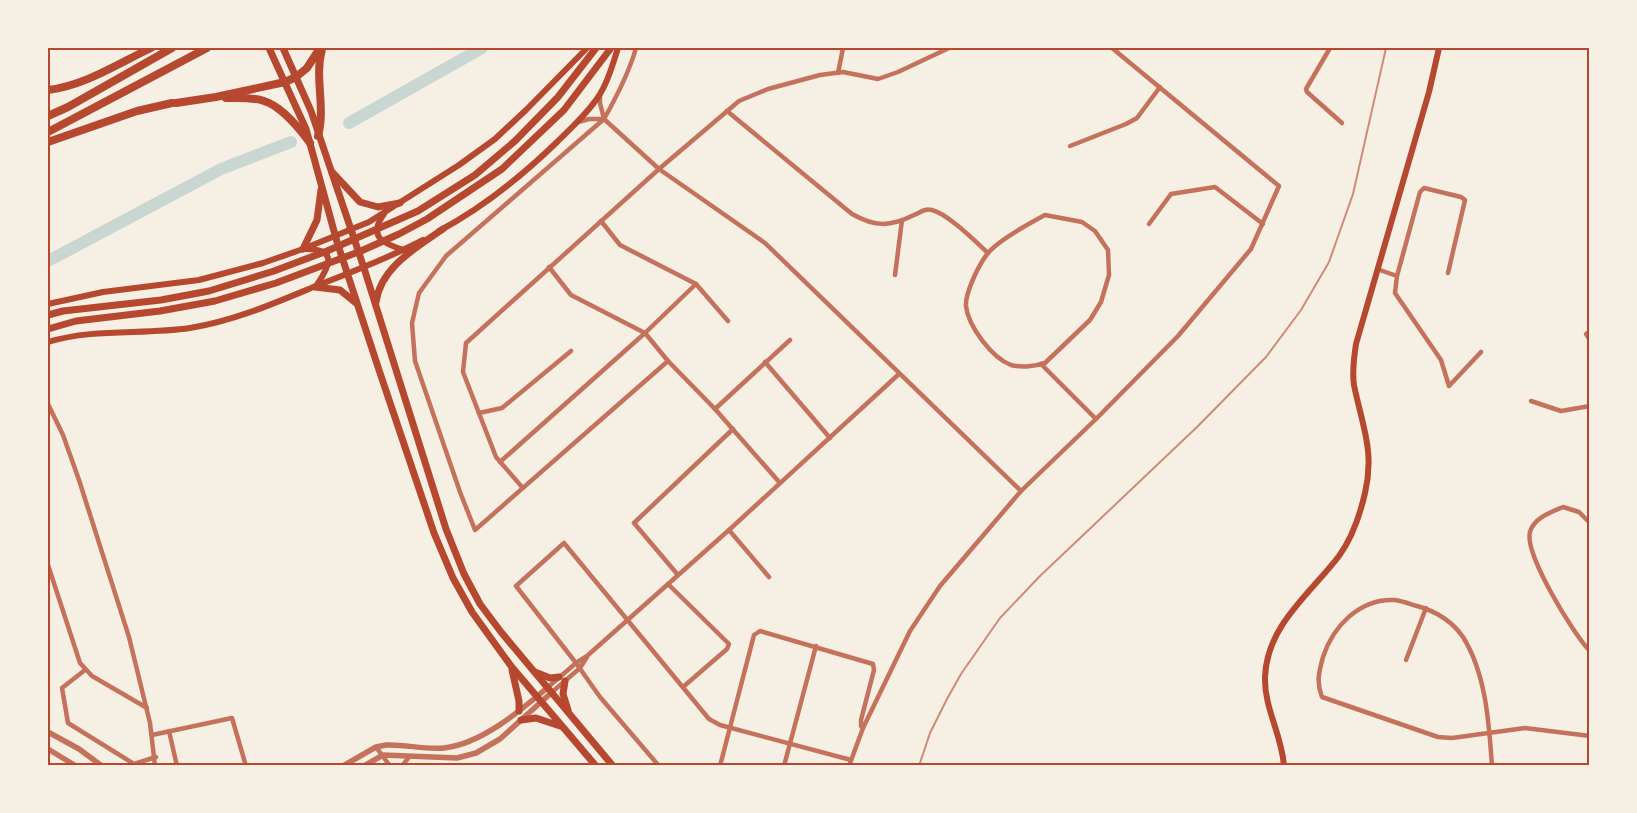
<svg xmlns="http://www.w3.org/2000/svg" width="1637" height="813" viewBox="0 0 1637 813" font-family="'IBM Plex Sans',sans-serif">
<rect width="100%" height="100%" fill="#f6efe4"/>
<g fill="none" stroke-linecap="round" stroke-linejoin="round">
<g stroke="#c9d6d2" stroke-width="12">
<polyline points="349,123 482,48"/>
<polyline points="48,261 221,169 291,142"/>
</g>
<g stroke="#c5725c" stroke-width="4.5">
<path d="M636,48c-7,25 -19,48 -32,71l-158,137 -27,37 -7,30 3,38 45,131 15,38 193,-169"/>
<polyline points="1330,48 1306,89 1307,92 1342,123"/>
<polyline points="838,73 843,48"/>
<polyline points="600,94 600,103 604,119 659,169 765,243 1021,491"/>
<path d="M727,111l125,103c23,13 38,13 62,1 7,-3 11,-7 18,-5 16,4 43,31 56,43"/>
<polyline points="578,122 589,119 604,119"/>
<polyline points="1070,146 1126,124 1137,118 1160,87"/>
<path d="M1045,215l37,7 13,9 13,19 1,25 -8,27 -11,18 -45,43c-9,3 -23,5 -34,2 -19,-7 -43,-39 -45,-59 -1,-13 13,-42 22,-53 10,-12 42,-30 57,-38z"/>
<polyline points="601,221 620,245 696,284 728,321"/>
<polyline points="1149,224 1171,194 1215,187 1263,224"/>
<polyline points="549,267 571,295 645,333 668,361 715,409 780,483"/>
<polyline points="1377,269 1397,276"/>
<polyline points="1448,273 1465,200 1461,197 1424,188 1420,192 1397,276 1395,293 1441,360 1449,386 1481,352"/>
<polyline points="895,275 902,220"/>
<polyline points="1590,331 1586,334 1590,340"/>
<polyline points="765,362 830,438"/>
<polyline points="1041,364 1096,419"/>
<polyline points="1531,401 1561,411 1590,406"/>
<polyline points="48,404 63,435 79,480 129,637 150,723 155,766"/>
<polyline points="715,409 790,340"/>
<polyline points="479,413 502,408 571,351"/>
<polyline points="500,462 645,333 696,284"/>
<polyline points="522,487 496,457 463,372 466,343 659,169 739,101 768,89 820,75 843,72 878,79 898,72 949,48"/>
<path d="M1590,523l-11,-11 -16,-5c-12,5 -29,11 -33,25 -6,21 43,102 60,119"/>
<polyline points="729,530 769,577"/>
<polyline points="48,565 80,663 92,676 147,708"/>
<polyline points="678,575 634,523 733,429"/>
<polyline points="668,584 729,644 727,649 683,687"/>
<polyline points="1406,660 1426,608"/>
<polyline points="85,670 62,688 68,723 134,764 156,757"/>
<polyline points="547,688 576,663 587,656 729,530 899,374"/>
<polyline points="551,693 580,668 587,657"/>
<polyline points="169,731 177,766"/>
<polyline points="152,735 232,718 246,766"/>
<polyline points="376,747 390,766"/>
<polyline points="402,766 409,757"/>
<polyline points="659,766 600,697 576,663 516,586 564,543 709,719 720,725 851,760"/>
<polyline points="720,766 754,635 760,631 873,664 874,670 861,720 861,726 863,728"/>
<polyline points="784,766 816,646"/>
<polyline points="849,766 863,728 910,631 940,586 1021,491 1096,419 1178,336 1251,249 1279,186 1112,48"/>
<path d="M1492,766c-3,-43 -6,-92 -29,-129 -11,-16 -28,-26 -46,-31 -7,-2 -15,-5 -22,-6 -35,-2 -62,26 -72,57 -4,15 -7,25 -1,40l116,40 14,1 73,-10 65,8"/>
</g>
<g stroke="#c5725c" stroke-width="5.5">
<polyline points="48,732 79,749 102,766"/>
<polyline points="48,749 76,766"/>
<path d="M343,766l33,-19 10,-2c19,-1 38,5 58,3 37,-4 76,-37 103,-60"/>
<polyline points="364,766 383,755 457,758 476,753 500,739 551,693"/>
</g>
<g stroke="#b5482f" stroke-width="6">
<path d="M384,214c-17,23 0,30 20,36"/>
<path d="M439,231c43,-23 83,-55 118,-89 15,-15 32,-30 43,-48 9,-14 13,-31 18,-46"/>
<path d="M306,249c33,0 23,18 10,37"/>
<polyline points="48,304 103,292 199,280 263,263 303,249 369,222 459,165 495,139 526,110 587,48"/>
<path d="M48,342c46,-14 95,-7 142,-14 44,-7 85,-25 126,-42 36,-14 73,-28 107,-46"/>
<path d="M1284,766c-2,-31 -20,-58 -19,-89 2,-52 45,-83 74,-121 13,-18 21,-41 26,-63 10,-42 -3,-68 -11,-108 -2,-13 0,-28 2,-41l73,-252 10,-44"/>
</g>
<g stroke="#b5482f" stroke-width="7">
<polyline points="48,315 63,311 161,300 209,291 274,271 327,251 418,211 475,175 515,141 558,97 596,48"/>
<polyline points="48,329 76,321 160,311 215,301 276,283 361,251 399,234 427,219 502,169 564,110 611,48"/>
</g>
<g stroke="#b5482f" stroke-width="7">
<polyline points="269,48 306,129 337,242 379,370 434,533 453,578 472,612 511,666 596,766"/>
<polyline points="283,48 311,111 364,268 446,529 464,574 480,604 501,632 613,766"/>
<polyline points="332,172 360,202 378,207 400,203"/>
<polyline points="303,249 317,220 321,190"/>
<polyline points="315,287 340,290 356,303"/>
<path d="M376,302c5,-35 40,-54 67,-73"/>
<polyline points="512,670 519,701 519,711"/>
<polyline points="535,672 550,678 559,677"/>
<polyline points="565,681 563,694 568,710"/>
<polyline points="521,720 536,718 560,726"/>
</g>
<g stroke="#b5482f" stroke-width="8">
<path d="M48,90c36,-4 71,-27 103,-42"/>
<path d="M226,98c12,0 27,-1 38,3 17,5 36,28 46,42"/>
<polyline points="176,103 216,97 285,82 296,77 307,68 320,48"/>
<polyline points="48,116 68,107 172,48"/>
<polyline points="48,132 207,48"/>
<path d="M318,136c8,-29 -4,-58 4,-87"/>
<polyline points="48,142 137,111 172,103"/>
</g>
<polyline stroke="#cf8b77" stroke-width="2" points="919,766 930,733 947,699 961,674 1000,618 1039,577 1197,427 1266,357 1301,310 1329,262 1353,194 1386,48"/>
</g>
<rect width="1637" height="813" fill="none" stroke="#f6efe4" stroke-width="98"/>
<rect x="49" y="49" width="1539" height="715" fill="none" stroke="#b5482f" stroke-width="2"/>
</svg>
